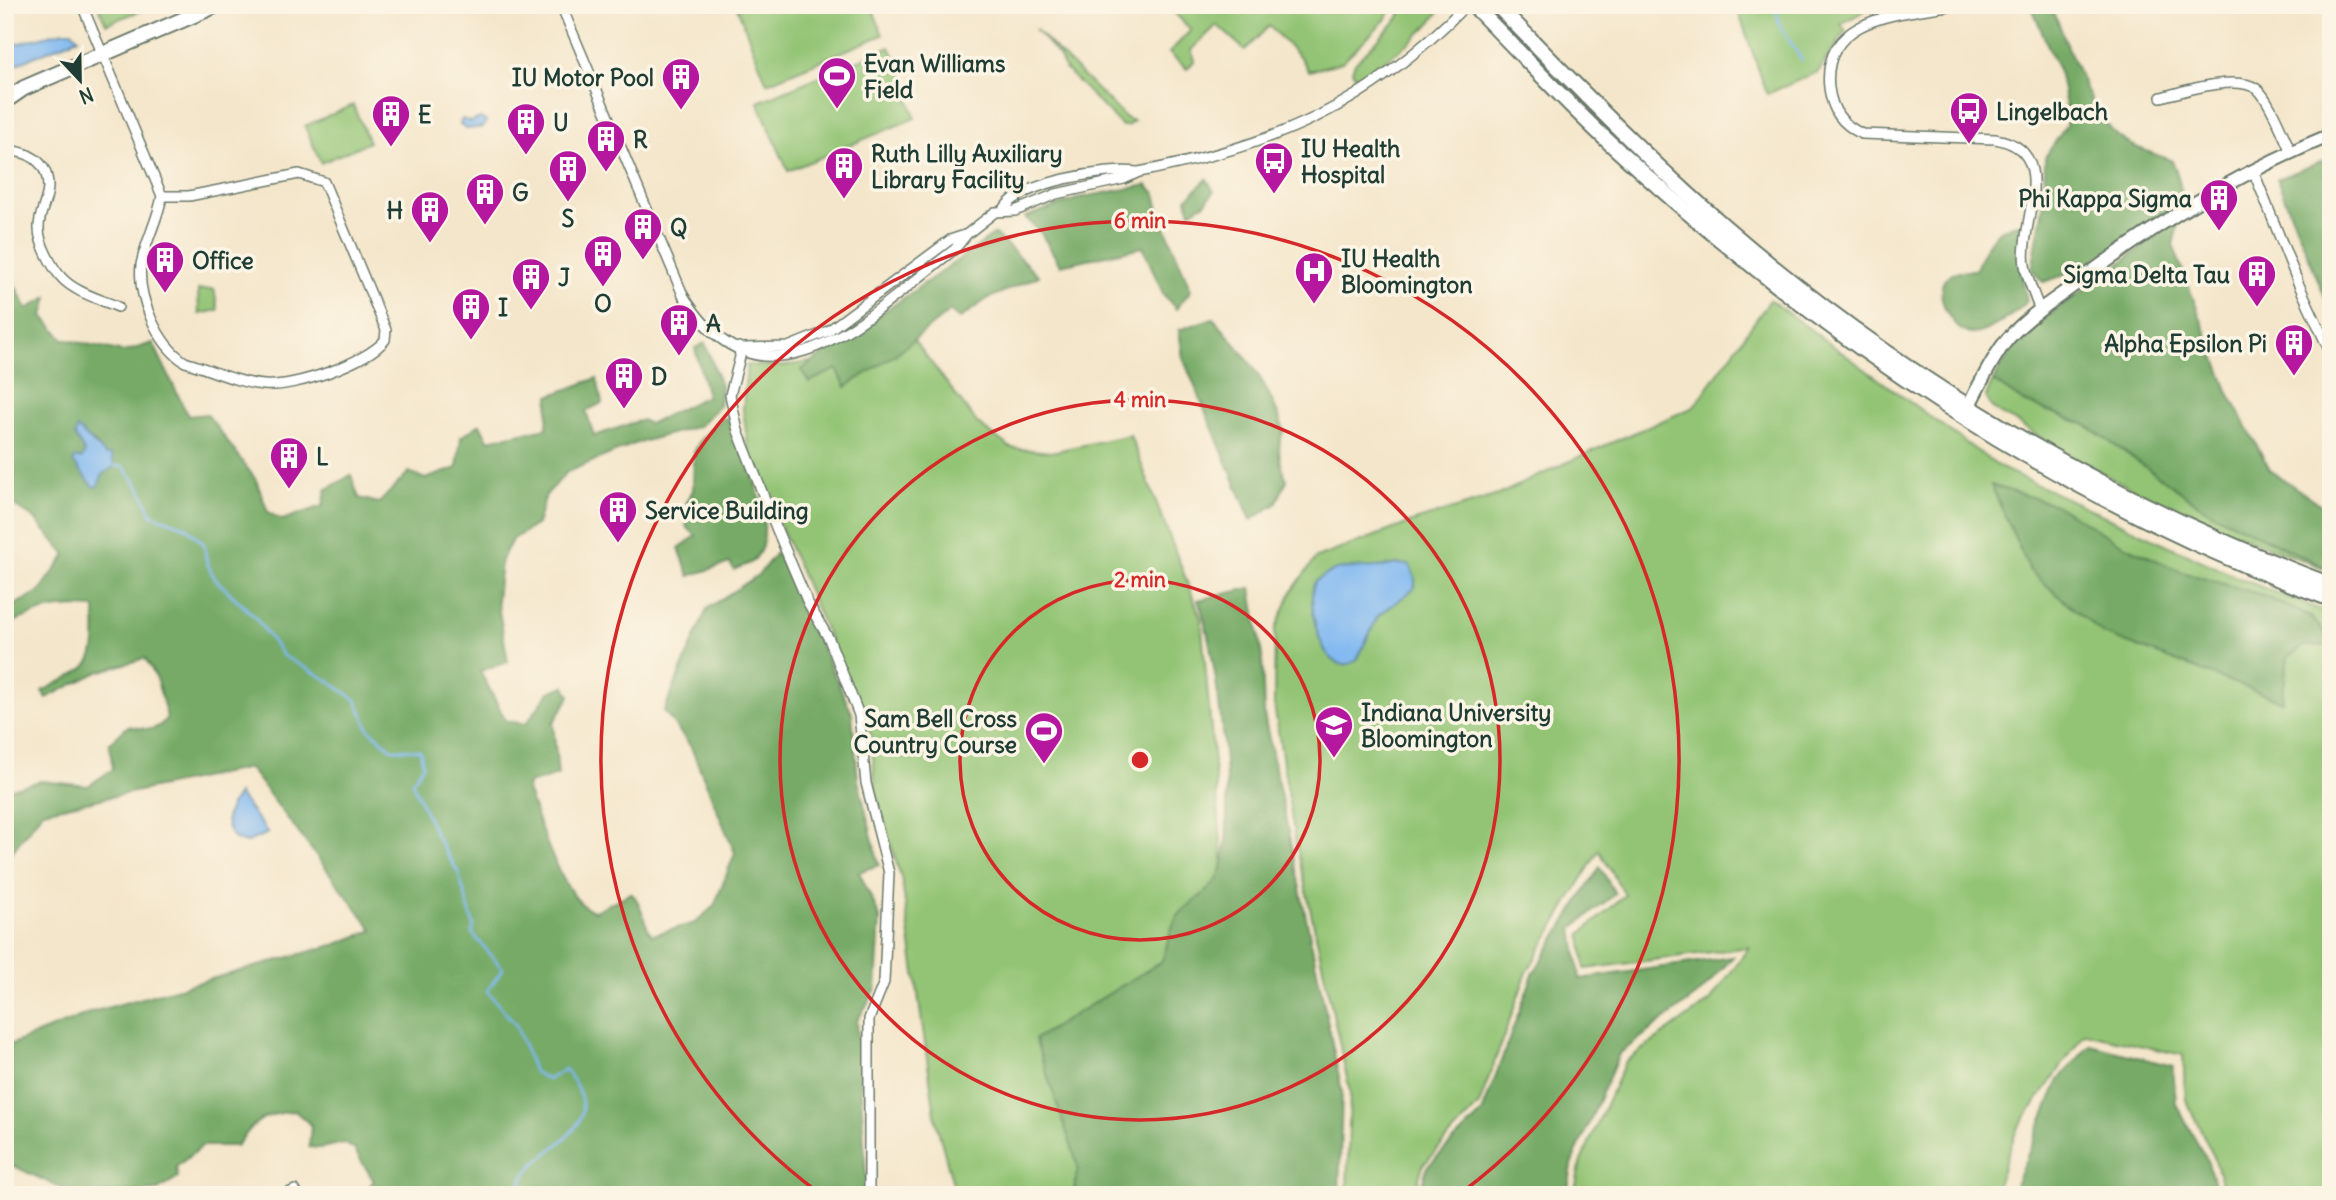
<svg xmlns="http://www.w3.org/2000/svg" width="2336" height="1200" viewBox="0 0 2336 1200" font-family="Delius,sans-serif">
<rect width="100%" height="100%" fill="#fcf5e5"/>
<filter id="ink" filterUnits="userSpaceOnUse"><feTurbulence type="fractalNoise" baseFrequency=".0143" numOctaves="2"/><feDisplacementMap in="SourceGraphic" scale="14" xChannelSelector="R" yChannelSelector="G"/><feConvolveMatrix kernelMatrix="1 2 1 2 8 2 1 2 1" color-interpolation-filters="sRGB"/></filter>
<filter id="wash" filterUnits="userSpaceOnUse"><feTurbulence type="fractalNoise" baseFrequency=".00686" numOctaves="4" result="noise"/><feDisplacementMap in="SourceGraphic" scale="28" xChannelSelector="R" yChannelSelector="G"/><feGaussianBlur stdDeviation="1.57" result="paint"/><feColorMatrix in="noise" values="0 0 0 0 0 0 0 0 0 0 0 0 0 0 0 0 0 1.4 0 .05"/><feComposite in="paint" operator="in"/></filter>
<g filter="url(#wash)">
<rect width="100%" height="100%" fill="#f4e6cb"/>
<g fill="#93c474" stroke="#598054" stroke-width="2">
<polygon points="98,5 137,5 140,11 106,24"/>
<polygon points="736,5 871,5 883,35 767,83"/>
<polygon points="1167,5 1393,5 1385,20 1342,62 1309,71 1301,58 1269,26 1245,50 1217,25 1191,50 1195,60 1187,69 1169,53 1191,30"/>
<path d="M1405,5l37,1c-14,28 -59,56 -85,73l-5,-8 3,-8 43,-44z"/>
<polygon points="1736,5 1875,5 1841,24 1846,31 1818,72 1767,94"/>
<polygon points="1035,29 1127,119 1134,121 1127,126 1122,126 1065,69 1060,57"/>
<polygon points="890,47 910,88 907,93 915,118 788,171 758,102"/>
<polygon points="353,105 369,142 321,163 305,126"/>
<polygon points="214,289 218,310 199,314 198,290"/>
<polygon points="1770,300 1999,467 2241,579 2331,614 2331,1195 2225,1195 2215,1159 2186,1100 2183,1055 2085,1033 2017,1129 1993,1195 1574,1195 1581,1161 1625,1062 1710,1001 1749,947 1585,969 1581,934 1625,895 1599,850 1527,972 1479,1105 1423,1165 1414,1195 1347,1195 1350,1092 1294,834 1274,704 1275,630 1292,591 1316,558 1415,521 1498,495 1583,455 1694,407"/>
<polygon points="891,310 978,424 1011,448 1051,452 1130,435 1201,618 1225,887 1084,1175 1078,1195 956,1195 936,1122 902,881 876,795 871,735 749,453 743,409 747,365 784,366 827,359"/>
<path d="M1993,381l31,21 62,23 122,86 123,60c-108,-41 -213,-81 -310,-146 -12,-8 -33,-13 -35,-29z"/>
</g>
<g fill="#76aa66" stroke="#4a744d" stroke-width="2" fill-rule="evenodd">
<path d="M2031,5h20c15,34 39,109 67,131 16,13 36,17 54,25 9,20 12,32 1,51l-93,58 -37,12 -11,-12 12,-69 1,-44 21,-31 1,-15 -7,-36z"/>
<polygon points="2331,158 2331,312 2277,179"/>
<polygon points="1207,179 1214,192 1205,203 1190,212 1187,198"/>
<polygon points="1147,185 1155,193 1160,215 1191,290 1176,309 1163,294 1143,247 1060,265 1041,233 1025,217 1083,197"/>
<polygon points="2179,220 2173,245 2229,393 2270,470 2331,512 2331,570 2208,511 2086,425 2024,402 1993,381 2013,346 2030,329"/>
<path d="M2025,223l-8,29 10,49c-9,11 -46,38 -60,32 -17,-7 -34,-40 -21,-55 6,-8 20,-5 30,-9 10,-26 20,-44 49,-46z"/>
<polygon points="995,234 1039,276 987,299 959,319 950,311 896,354 846,387 837,369 809,382 801,370"/>
<path d="M5,266l22,43 21,-12 -5,19 20,23 61,13 29,-9 35,73 19,-2 49,66 12,32 14,8 41,-14 3,-16 25,-15 8,23 20,5 30,-31 16,7 32,-11 4,-31 19,-13 8,16 59,-12 2,-32 48,-18 5,25 -16,8 8,25 48,-16 7,4 58,-28 -12,-48 10,-5 16,43 -2,20 -20,20 -65,18 -67,28 -21,23 -9,29 -25,16 -11,20 -4,40 11,62 -28,9 26,50 20,3 23,-32 16,-6 5,10 -17,27 5,52 -30,9 -1,6c10,26 37,117 68,121l36,-18c12,10 11,30 21,42l43,-12 19,-17 21,-53 -44,-106 -27,-36 43,-102 51,-34 18,-22 4,5 72,155 6,67 21,85 -20,7 21,45 -4,72 -19,32 10,174h-506l13,-14 -20,-32 -10,-6 -23,5 -12,-1 2,-22 -16,-14c-35,4 -37,8 -59,35h-34l-26,21 2,10 -20,13 -66,5 -27,-5 -60,-28v-115l87,-35 245,-68 36,-14 -124,-162 -206,43 -38,50v-71l36,-9 47,5 25,-17 -4,-25 19,-18c17,3 29,8 39,-9l-11,-40 -11,-19 -47,14 -52,26 -4,-7c53,-27 55,-22 53,-83 -39,-3 -55,2 -90,18v-16l34,-18 27,-37 -32,-37 -15,-9 -14,-14zM85,436c15,9 21,17 21,34l-4,4 -26,-16 5,2 4,-7z"/>
<path d="M1213,318c32,36 57,67 71,113 -9,14 -4,34 3,49l-11,24 -25,16 -68,-162 -4,-28z"/>
<path d="M729,418c13,33 55,112 24,143 -4,4 -14,6 -19,9l-4,-7 -41,13 -10,-28 17,-12 -10,-10 3,-8 -5,-10 9,-18 1,-37 6,-13 22,-21z"/>
<polygon points="1991,485 2054,504 2120,543 2182,572 2259,594 2310,616 2331,640 2331,645 2304,646 2288,657 2282,701 2103,634 2030,571"/>
<path d="M1251,588l11,68 2,59 78,376 -3,104h-266l5,-29 -43,-127 127,-78c5,-13 7,-34 16,-45 11,-14 30,-22 39,-37 24,-36 -1,-238 -19,-279z"/>
<polygon points="1600,867 1615,894 1573,928 1580,979 1733,957 1701,992 1619,1054 1573,1160 1567,1195 1419,1195 1427,1167 1482,1113 1533,974"/>
<polygon points="2090,1045 2173,1066 2176,1104 2208,1163 2217,1195 2011,1195 2059,1079"/>
</g>
<g fill="#82b9f1" stroke="#507b92" stroke-width="2">
<polygon points="64,31 72,31 78,38 5,69 5,47"/>
<polygon points="481,118 486,122 484,127 467,129 460,124 462,119 470,122"/>
<polygon points="77,428 106,455 111,455 115,466 103,474 97,487 93,486 73,462 76,457 81,459 85,453 75,436"/>
<path d="M1397,564l12,1c5,8 8,15 5,24l-36,27 -21,44c-36,25 -52,-62 -42,-78 28,-23 48,-9 82,-18z"/>
<path d="M238,794l30,39 -23,10 -10,-4c-15,-17 -9,-27 3,-45z"/>
</g>
<g fill="none" stroke-linecap="round" stroke-linejoin="round">
<g stroke="#82b9f1" stroke-width="2.5">
<polyline points="1775,5 1780,26 1802,60"/>
<path d="M115,466h8l18,24 11,25 34,12 18,17 3,19 8,16 40,38 28,39 43,23 30,21 13,29 23,20 28,1 3,15 -11,17 24,54 22,36 16,54 -2,7 31,36 -16,22 29,34 18,47 14,8 17,-11c56,70 -41,74 -48,126"/>
</g>
</g>
</g>
<g filter="url(#ink)">
<g fill="none" stroke-linecap="round" stroke-linejoin="round">
<g stroke="#6a7869" stroke-width="12">
<g id="minor">
<polyline points="82,5 162,196"/>
<path d="M561,5l122,290c82,134 190,16 272,-46l12,-15 28,-22 20,-1 41,-17 68,-15 15,-7c136,-26 229,-66 327,-167"/>
<path d="M1953,5c-50,9 -132,10 -124,83 3,22 12,36 33,46l133,5c68,11 23,87 30,126 2,15 10,31 15,46"/>
<path d="M2161,97c23,-6 76,-23 96,-8 12,9 27,48 34,63"/>
<path d="M5,151c23,-1 43,10 43,36 0,14 -10,27 -9,42 0,14 13,38 22,48 13,15 39,22 57,30"/>
<polyline points="2253,170 2299,285 2331,354"/>
<path d="M299,174l25,8 62,148 -1,10c-19,23 -91,48 -121,45 -26,-2 -55,-16 -79,-23 -27,-17 -48,-65 -44,-97 4,-23 17,-45 21,-69h27z"/>
<path d="M1004,209c16,-27 103,-41 133,-37"/>
<polyline points="739,347 740,357 730,395 738,431 777,530 808,603 829,639 859,715 866,783 889,873 884,982 869,1019 869,1195"/>
<polyline points="743,348 788,347 828,331 950,240 965,235"/>
<polyline points="284,1195 295,1190 298,1195"/>
</g>
</g>
<g stroke="#6a7869" stroke-width="16">
<path id="secondary" d="M1964,415c12,-23 24,-49 39,-70 18,-24 47,-42 70,-59 80,-61 164,-113 258,-151"/>
</g>
<g stroke="#6a7869" stroke-width="18">
<polyline id="primary" points="5,101 24,88 217,5"/>
</g>
<g stroke="#6a7869" stroke-width="18">
<g id="trunk">
<path d="M1473,5c46,46 90,95 138,139 212,195 448,356 720,455"/>
<path d="M1497,5c74,75 147,152 227,221 179,155 385,276 607,359"/>
</g>
</g>
<use href="#minor" stroke="#fff" stroke-width="9"/>
<use href="#secondary" stroke="#fff" stroke-width="12"/>
<use href="#primary" stroke="#fff" stroke-width="14"/>
<use href="#trunk" stroke="#fff" stroke-width="14"/>
</g>
</g>
<g fill="none" stroke="#d62828" stroke-width="3.5">
<circle cx="1140" cy="760" r="180"/>
<circle cx="1140" cy="760" r="360"/>
<path d="M819 1193A539 539 0 1 1 1461 1193"/>
</g>
<defs>
<g id="stadium-pin" transform="scale(2.0125)"><path d="M0 17L-7.5 6A9.5 9.5 0 1 1 7.5 6Z" fill="#b5179e" stroke="#fcf5e5"/><path d="M0-5a6.5 5 0 1 0 0 10a6.5 5 0 1 0 0-10ZM-3.5-1.8h7v3.6h-7Z" fill="#fff"/></g>
<g id="building-pin" transform="scale(2.0125)"><path d="M0 17L-7.5 6A9.5 9.5 0 1 1 7.5 6Z" fill="#b5179e" stroke="#fcf5e5"/><path d="M-4-6H4V6H1V3H-1V6H-4ZM-2.5-4.3h1.7v1.8h-1.7ZM.8-4.3h1.7v1.8H.8ZM-2.5-1h1.7V.8h-1.7ZM.8-1h1.7V.8H.8Z" fill="#fff"/></g>
<g id="bus-pin" transform="scale(2.0125)"><path d="M0 17L-7.5 6A9.5 9.5 0 1 1 7.5 6Z" fill="#b5179e" stroke="#fcf5e5"/><path d="M-5-6H5V4H4V6H2V4H-2V6H-4V4H-5ZM-3.5-4V0h7V-4ZM-3.5 1.2v1.5H-2V1.2ZM2 1.2v1.5H3.5V1.2Z" fill="#fff"/></g>
<g id="hospital-pin" transform="scale(2.0125)"><path d="M0 17L-7.5 6A9.5 9.5 0 1 1 7.5 6Z" fill="#b5179e" stroke="#fcf5e5"/><path d="M-5-5h3v3.5h4V-5h3V5h-3V1.5h-4V5h-3Z" fill="#fff"/></g>
<g id="university-pin" transform="scale(2.0125)"><path d="M0 17L-7.5 6A9.5 9.5 0 1 1 7.5 6Z" fill="#b5179e" stroke="#fcf5e5"/><path d="M0-5L7-2L0 1L-7-2ZM-4 1L0 2.5L4 1V4Q0 6-4 4Z" fill="#fff"/></g>
</defs>
<g fill-rule="evenodd">
<use href="#stadium-pin" x="837" y="76"/>
<use href="#building-pin" x="681" y="77"/>
<use href="#bus-pin" x="1969" y="111"/>
<use href="#building-pin" x="391" y="114"/>
<use href="#building-pin" x="526" y="122"/>
<use href="#building-pin" x="606" y="139"/>
<use href="#bus-pin" x="1274" y="161"/>
<use href="#building-pin" x="844" y="166"/>
<use href="#building-pin" x="568" y="169"/>
<use href="#building-pin" x="485" y="192"/>
<use href="#building-pin" x="2219" y="198"/>
<use href="#building-pin" x="430" y="210"/>
<use href="#building-pin" x="643" y="227"/>
<use href="#building-pin" x="603" y="254"/>
<use href="#building-pin" x="165" y="260"/>
<use href="#hospital-pin" x="1314" y="271"/>
<use href="#building-pin" x="2257" y="274"/>
<use href="#building-pin" x="531" y="277"/>
<use href="#building-pin" x="471" y="307"/>
<use href="#building-pin" x="679" y="323"/>
<use href="#building-pin" x="2294" y="343"/>
<use href="#building-pin" x="624" y="376"/>
<use href="#building-pin" x="289" y="456"/>
<use href="#building-pin" x="618" y="510"/>
<use href="#university-pin" x="1334" y="725"/>
<use href="#stadium-pin" x="1044" y="731"/>
</g>
<g text-anchor="middle" dominant-baseline="central" stroke-width="7" stroke-linejoin="round" paint-order="stroke">
<g font-size="23" font-weight="bold" fill="#1f3d34" stroke="#fcf5e5" text-anchor="start">
<text x="864" y="63">Evan Williams<tspan x="864" dy="26">Field</tspan></text>
<text x="654" y="77" text-anchor="end">IU Motor Pool</text>
<text x="1996" y="111">Lingelbach</text>
<text x="418" y="114">E</text>
<text x="553" y="122">U</text>
<text x="633" y="139">R</text>
<text x="1301" y="148">IU Health<tspan x="1301" dy="26">Hospital</tspan></text>
<text x="871" y="153">Ruth Lilly Auxiliary<tspan x="871" dy="26">Library Facility</tspan></text>
<text x="512" y="192">G</text>
<text x="2192" y="198" text-anchor="end">Phi Kappa Sigma</text>
<text x="403" y="210" text-anchor="end">H</text>
<text x="568" y="218" text-anchor="middle">S</text>
<text x="670" y="227">Q</text>
<text x="1341" y="258">IU Health<tspan x="1341" dy="26">Bloomington</tspan></text>
<text x="192" y="260">Office</text>
<text x="2230" y="274" text-anchor="end">Sigma Delta Tau</text>
<text x="558" y="277">J</text>
<text x="603" y="303" text-anchor="middle">O</text>
<text x="498" y="307">I</text>
<text x="706" y="323">A</text>
<text x="2267" y="343" text-anchor="end">Alpha Epsilon Pi</text>
<text x="651" y="376">D</text>
<text x="316" y="456">L</text>
<text x="645" y="510">Service Building</text>
<text x="1361" y="712">Indiana University<tspan x="1361" dy="26">Bloomington</tspan></text>
<text x="1017" y="718" text-anchor="end">Sam Bell Cross<tspan x="1017" dy="26">Country Course</tspan></text>
</g>
</g>
<circle cx="1140" cy="760" r="10" fill="#d62828" stroke="#fcf5e5" stroke-width="3.5"/>
<g font-size="21" text-anchor="middle" font-weight="bold" fill="#d62828" stroke="#fcf5e5" stroke-width="7" stroke-linejoin="round" paint-order="stroke">
<text x="1140" y="228">6 min</text>
<text x="1140" y="407">4 min</text>
<text x="1140" y="587">2 min</text>
</g>
<rect width="2336" height="1200" fill="none" stroke="#fcf5e5" stroke-width="28"/>
<g transform="translate(80 80) rotate(158)" stroke="#fcf5e5" stroke-width="5" paint-order="stroke">
<path d="M0-5L12 26L0 18L-12 26Z" fill="#1f3d34"/>
<text y="-10" font-size="19" font-weight="bold" text-anchor="middle" fill="#1f3d34">N</text>
</g>
</svg>
